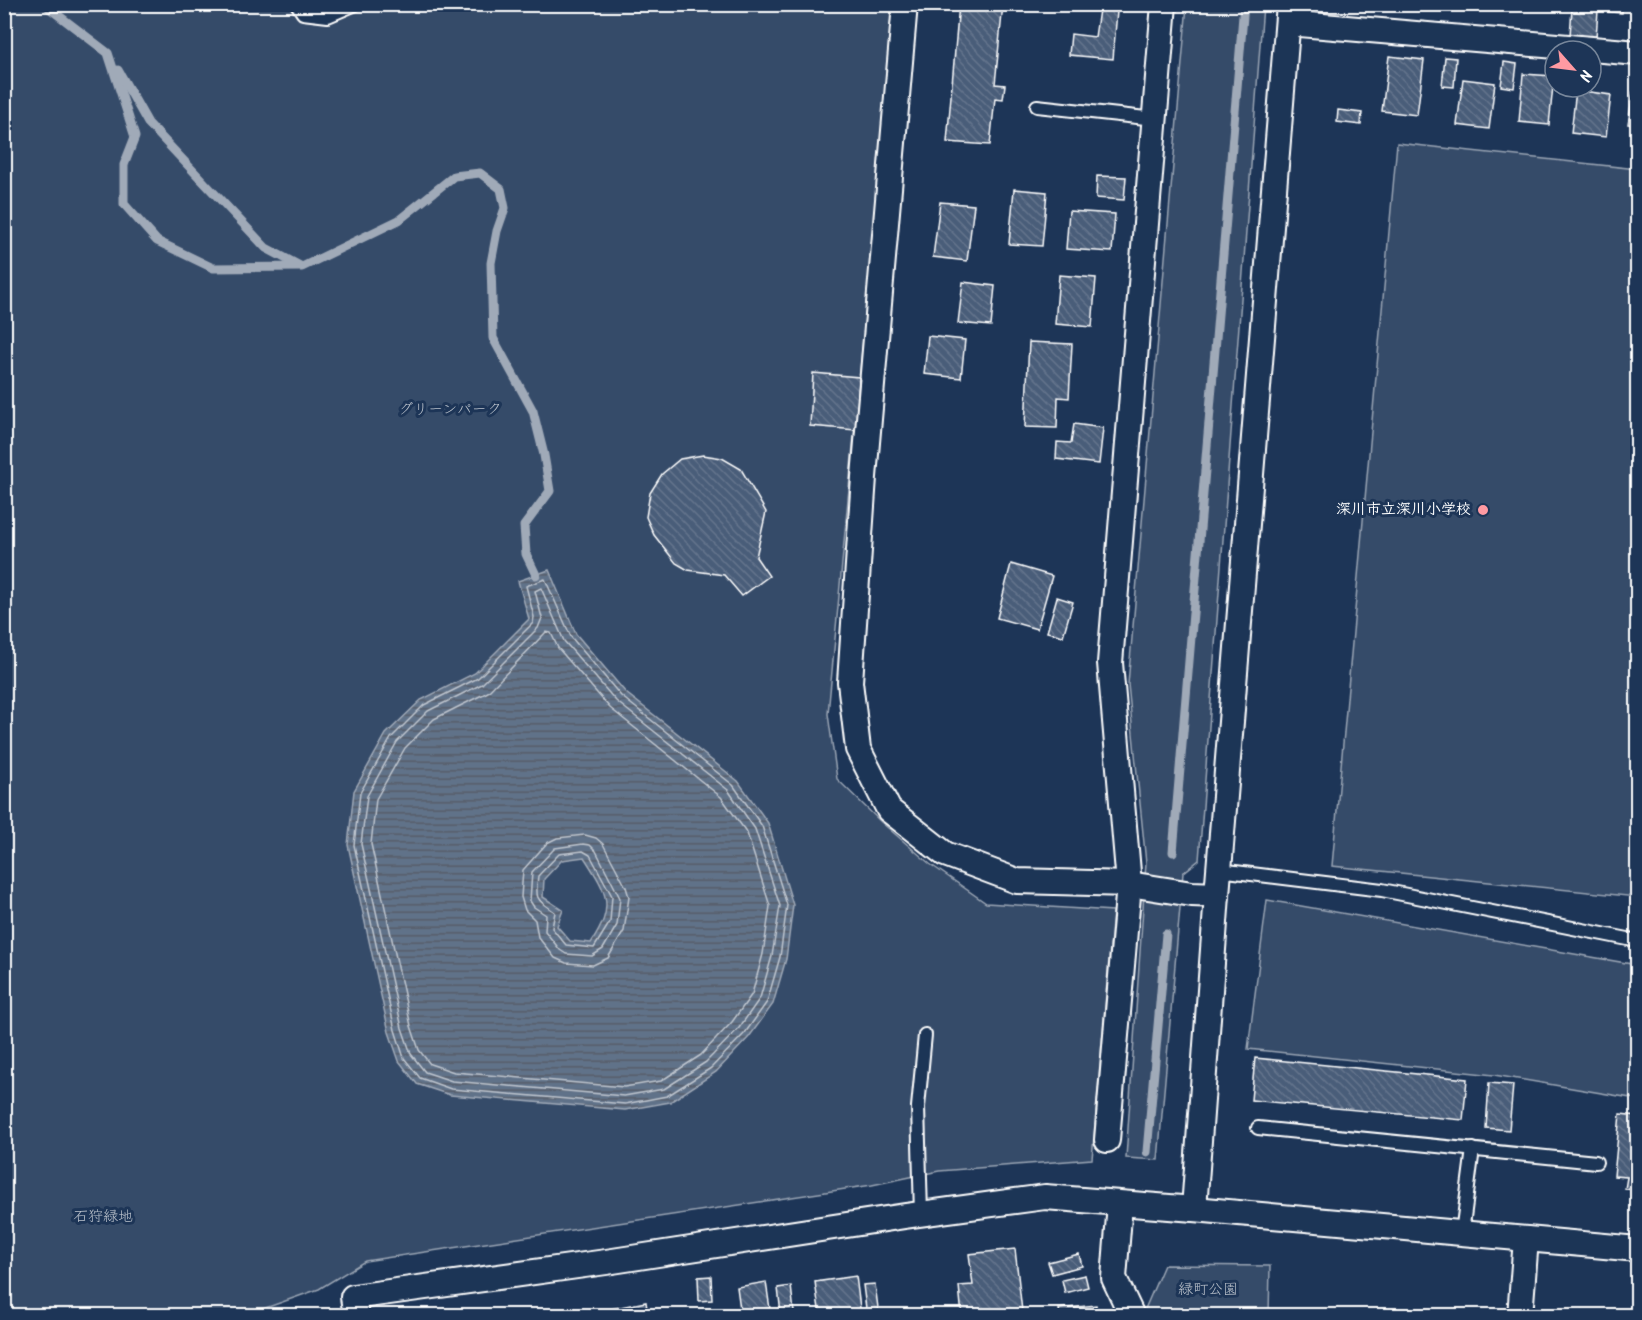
<svg xmlns="http://www.w3.org/2000/svg" width="1642" height="1320" viewBox="0 0 1642 1320" font-family="Kalam,'Klee One',sans-serif">
<defs>
<pattern id="water-rules" width="6" height="5" patternUnits="userSpaceOnUse" patternTransform="scale(1.5)"><rect width="6" height="5" fill="#617289"/><path d="M0 2.5h6" fill="none" stroke="#555d67"/></pattern>
<pattern id="building-back-hatch" width="6" height="6" patternUnits="userSpaceOnUse" patternTransform="scale(1.5)"><rect width="6" height="6" fill="#4a5d79"/><path d="M-1 5l2 2M0 0l6 6M5-1l2 2" fill="none" stroke="#65758d"/></pattern>
</defs>
<rect width="100%" height="100%" fill="#1d3557"/>
<filter id="ink" filterUnits="userSpaceOnUse"><feTurbulence type="fractalNoise" baseFrequency=".0167" numOctaves="2"/><feDisplacementMap in="SourceGraphic" scale="12" xChannelSelector="R" yChannelSelector="G"/><feConvolveMatrix kernelMatrix="1 2 1 2 8 2 1 2 1" color-interpolation-filters="sRGB"/></filter>
<g filter="url(#ink)">
<g fill="#364b69" stroke="#9aa5b4" stroke-width="1.5">
<polygon points="5,5 894,5 828,714 837,779 881,822 930,864 986,903 1113,911 1092,1159 939,1171 872,1185 365,1261 319,1289 257,1311 258,1315 5,1316"/>
<polygon points="1187,5 1263,5 1199,860 1183,873 1158,1160 1126,1158 1146,863 1128,684"/>
<polygon points="1397,143 1637,169 1637,897 1332,866"/>
<polygon points="1267,900 1637,965 1637,1099 1494,1075 1248,1049"/>
<polygon points="1164,1265 1270,1266 1269,1315 1148,1315 1145,1309"/>
</g>
<path fill="url(#water-rules)" stroke="#a0aab8" stroke-width="1.5" fill-rule="evenodd" d="M549,570l27,64 50,59 112,88 30,42 25,82 -7,54 -13,45 -24,33 -33,35 -46,30 -45,8 -175,-15 -33,-11 -18,-23 -10,-29 -41,-187 6,-54 32,-57 35,-34 54,-27 54,-54 -11,-38zM584,857c23,36 32,48 7,86l-21,-2 -13,-15 6,-16 -20,-13 1,-18 18,-19z"/>
<g fill="none" stroke-linecap="round" stroke-linejoin="round">
<g stroke="#c0c7d0" stroke-width="1.5">
<polygon points="545,579 571,637 621,696 733,785 762,826 787,905 780,957 767,1002 745,1033 711,1068 667,1096 625,1104 451,1089 420,1078 404,1058 395,1030 354,845 360,793 391,738 424,705 478,678 533,623 534,617 526,586"/>
<polygon points="541,588 564,641 616,701 728,790 755,829 780,906 772,956 760,998 739,1028 706,1062 664,1089 624,1096 452,1081 425,1072 411,1054 402,1028 361,844 367,796 397,742 428,711 482,684 538,628 542,618 535,591"/>
<polygon points="546,632 551,633 558,648 610,708 721,797 747,833 770,906 763,954 752,994 732,1022 701,1055 661,1081 624,1087 454,1072 430,1064 419,1050 411,1026 371,844 376,799 405,748 434,719 488,692"/>
<polygon points="585,835 596,838 603,844 626,887 629,897 624,931 608,958 593,965 566,963 555,958 538,937 535,920 525,910 521,897 523,870 547,843 557,838"/>
<polygon points="583,844 590,845 596,851 620,898 617,925 603,949 592,956 566,954 560,950 545,931 546,915 534,907 530,901 532,872 555,848"/>
<path d="M583,851l7,4 22,41 -2,26 -16,26 -28,-3 -14,-17 3,-16c-19,-13 -20,-12 -17,-36l21,-22z"/>
</g>
<g stroke="#a0aab8" stroke-width="9">
<polyline points="48,4 49,8 108,53 135,137 124,165 124,204 157,241 213,268 302,267 399,220 454,176 480,173 501,189 505,208 497,231 491,263 493,338 533,411 544,455 550,491 524,526 526,554 536,575"/>
<polyline points="118,70 148,123 266,248 300,266"/>
<polyline points="1173,852 1244,4"/>
<polyline points="1147,1152 1166,934"/>
</g>
</g>
<g fill="url(#building-back-hatch)" stroke="#fff" stroke-width="1.5">
<polygon points="959,4 1003,4 995,84 1005,85 1003,99 995,98 990,145 947,142"/>
<polygon points="1583,4 1622,4 1622,13 1598,11 1596,37 1570,35 1572,9 1583,10"/>
<polygon points="1099,10 1117,11 1113,59 1069,55 1071,34 1095,37"/>
<polygon points="1389,56 1424,60 1417,115 1382,111"/>
<polygon points="1445,57 1456,58 1454,87 1442,86"/>
<polygon points="1504,62 1517,64 1514,88 1501,86"/>
<polygon points="1523,74 1554,76 1549,125 1519,122"/>
<polygon points="1463,79 1495,83 1489,129 1457,125"/>
<polygon points="1576,90 1611,95 1606,137 1571,133"/>
<polygon points="1633,92 1638,93 1638,125 1628,124"/>
<polygon points="1338,110 1362,113 1361,125 1337,122"/>
<polygon points="1097,176 1126,177 1124,200 1096,198"/>
<polygon points="1014,189 1047,192 1042,246 1009,244"/>
<polygon points="940,202 974,205 967,261 933,257"/>
<polygon points="1069,211 1115,214 1112,252 1066,249"/>
<polygon points="1059,275 1096,278 1092,327 1055,324"/>
<polygon points="963,282 995,286 991,326 958,323"/>
<polygon points="928,336 965,340 961,378 924,374"/>
<polygon points="1029,342 1072,344 1069,398 1058,397 1057,428 1025,427"/>
<polygon points="813,373 859,377 856,430 810,426"/>
<polygon points="1074,424 1103,428 1099,464 1056,459 1057,442 1071,443"/>
<polygon points="703,455 722,458 741,469 766,512 756,557 769,576 742,596 724,575 688,570 676,563 654,535 646,517 650,493 662,474 680,459"/>
<polygon points="1011,564 1052,576 1037,629 997,618"/>
<polygon points="1057,597 1073,602 1063,636 1047,632"/>
<polygon points="1255,1058 1467,1079 1463,1120 1251,1100"/>
<polygon points="1489,1083 1513,1085 1509,1130 1486,1128"/>
<polygon points="1620,1114 1638,1116 1638,1190 1625,1189 1627,1177 1614,1176"/>
<polygon points="1015,1249 1022,1311 982,1316 962,1316 959,1286 973,1285 969,1254"/>
<polygon points="1079,1254 1082,1266 1052,1274 1048,1262"/>
<polygon points="1085,1275 1088,1287 1065,1293 1062,1280"/>
<polygon points="711,1276 712,1300 699,1301 698,1277"/>
<polygon points="856,1276 861,1316 820,1316 815,1282"/>
<polygon points="766,1282 771,1316 741,1316 737,1287"/>
<polygon points="875,1284 879,1316 867,1316 863,1285"/>
<polygon points="791,1286 794,1312 781,1314 778,1288"/>
<polygon points="646,1302 648,1316 606,1316 605,1310"/>
<polygon points="1096,1305 1097,1316 1060,1316 1059,1309"/>
<polygon points="1559,1309 1582,1311 1582,1316 1558,1316"/>
</g>
<g fill="none" stroke-linecap="round" stroke-linejoin="round">
<g stroke="#fff" stroke-width="16">
<g id="service">
<polyline points="297,4 303,13 328,16 356,4"/>
<polyline points="1037,106 1155,119"/>
<polyline points="1219,870 1382,890 1638,941"/>
<polyline points="1258,1128 1596,1162"/>
<polyline points="921,1214 918,1107 925,1035"/>
<polyline points="1462,1233 1473,1149"/>
</g>
</g>
<g stroke="#fff" stroke-width="28">
<g id="minor">
<polyline points="905,4 864,477 850,682 858,749 889,810 945,854 1017,881 1129,884 1192,894 1217,895"/>
<polyline points="1288,23 1638,53"/>
<polyline points="1107,1140 1129,884 1110,663 1164,4"/>
<polyline points="1120,1204 1114,1278 1132,1316"/>
<polyline points="1194,1209 1217,895 1289,4"/>
<polyline points="356,1316 353,1297 606,1262 905,1216 1045,1197 1194,1209 1638,1249"/>
<polyline points="1520,1316 1526,1239"/>
</g>
</g>
<use href="#service" stroke="#1d3557" stroke-width="12"/>
<use href="#minor" stroke="#1d3557" stroke-width="24"/>
</g>
</g>
<circle fill="#ff9aa2" stroke="#1d3557" stroke-width="2" cx="1483" cy="510" r="6"/>
<g text-anchor="middle" dominant-baseline="central" stroke-width="6" stroke-linejoin="round" paint-order="stroke">
<g font-size="15" fill="#b9c0ca" stroke="#1d3557">
<text x="450" y="410">グリーンパーク</text>
<text x="103" y="1217">石狩緑地</text>
<text x="1208" y="1290">緑町公園</text>
</g>
<g font-size="15" font-weight="bold" fill="#fff" stroke="#1d3557" text-anchor="end">
<text x="1471" y="510">深川市立深川小学校</text>
</g>
</g>
<rect width="1642" height="1320" fill="none" stroke="#1d3557" stroke-width="24"/>
<rect x="12" y="12" width="1618" height="1296" fill="none" stroke="#fff" stroke-width="2" filter="url(#ink)"/>
<g transform="translate(1573 69) rotate(118)"><circle r="28" fill="#1d3557" stroke="#77869a" stroke-width="1.5"/>
<path d="M0-4.5L10 22L0 15L-10 22Z" fill="#ff9aa2"/>
<text y="-9" font-size="16" font-weight="bold" text-anchor="middle" fill="#ffffff">N</text>
</g>
</svg>
